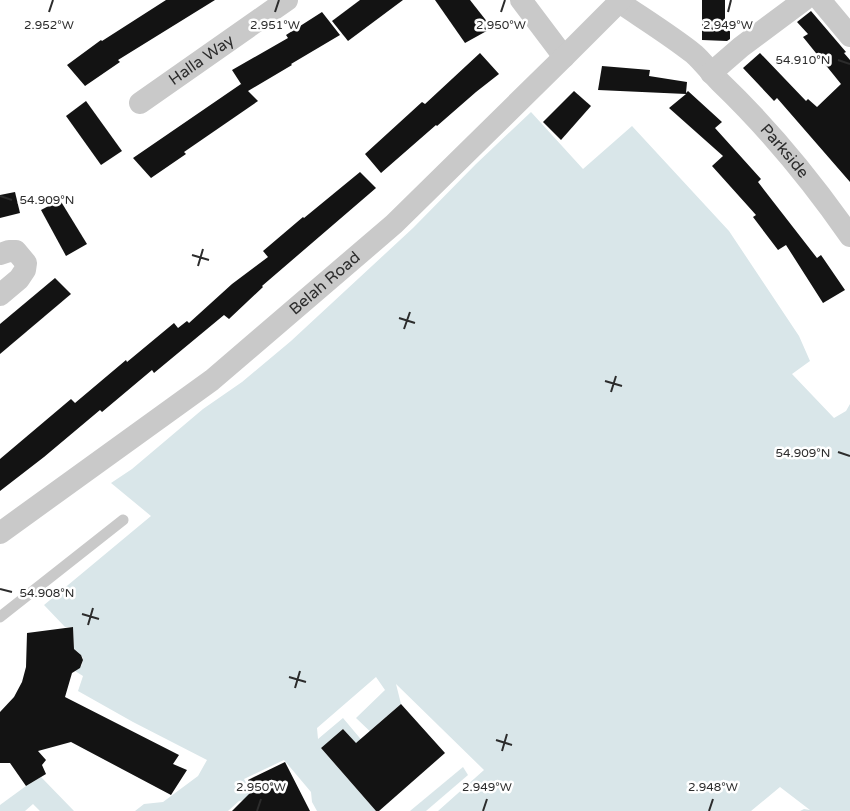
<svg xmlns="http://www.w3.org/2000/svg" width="850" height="811" viewBox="0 0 850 811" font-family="'Varela Round',sans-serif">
<rect width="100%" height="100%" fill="#fff"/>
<g fill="#d9e6e9" fill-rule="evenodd">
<path d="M531,112l52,57 49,-43 97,105 70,105 11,25 -18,13 42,44 12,-7 4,-7v407h-50l4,-2 6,1 -30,-23 -29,24h-313l46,-41 -88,-86 5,20 -29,25 11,11 -17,14 -23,-25 -22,19 55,63h-59l-5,-9 -1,-10 -27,-32 -40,19 18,32h-7l-10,-11 -6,1 -11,10h-93l9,-7 19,-2 35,-26 9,-16 -74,-38 -55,-31 5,-15 -8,-5 7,-6 1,-7 -4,-5 -5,-4 -1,-22h-8l-21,-22 107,-89 -40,-33 21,-14 71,-60 39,-27 49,-41 122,-113 63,-64zM376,677l9,13 -29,28 22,21 -9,10 -26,-31 -25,21 -1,-11z"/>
<polygon points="463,767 468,775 426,811 410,811"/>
<polygon points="41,777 74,811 40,811 33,804 25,811 0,811 0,805 26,786"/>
</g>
<g fill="#131313">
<polygon points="166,0 215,0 118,60 120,62 85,86 67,65 101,40 102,41"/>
<polygon points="360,0 403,0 348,41 332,21"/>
<polygon points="435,0 470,0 492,28 465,43"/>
<polygon points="702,0 725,0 725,21 730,21 730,39 727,41 702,40"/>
<polygon points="811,11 846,52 844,53 850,60 850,182 777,98 774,101 743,68 760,53 806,101 808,99 817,107 841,84 803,37 808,34 797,22"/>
<polygon points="322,12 340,35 291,64 292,65 248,91 258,101 184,152 186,154 151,178 133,158 241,84 243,87 232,70 288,38 286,35"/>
<polygon points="480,53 499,74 476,92 437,126 436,125 381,173 365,154 422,102 425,104"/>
<polygon points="602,66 650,70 649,76 687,82 686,93 688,91 722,122 715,128 761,179 758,182 817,258 821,255 845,290 823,303 786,245 778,250 753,217 756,215 712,166 723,156 669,108 686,94 598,90"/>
<polygon points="574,91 591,106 561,140 543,122"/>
<polygon points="86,101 122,151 101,165 66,116"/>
<polygon points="360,172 376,188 262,286 263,287 229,319 224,315 154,373 152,370 102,412 100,410 44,457 0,491 0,459 71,399 75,403 126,360 127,362 174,323 178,328 187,321 189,323 232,284 268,257 263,251 303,217 304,218"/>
<polygon points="15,192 20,213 0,218 0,195"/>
<polygon points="60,200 87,244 66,256 41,210"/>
<polygon points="55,278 71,294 0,354 0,324"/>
<polygon points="73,627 74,649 81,655 83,660 80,668 72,673 65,697 179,755 173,764 187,770 171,795 71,742 38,751 46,760 42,765 46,774 26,786 10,763 0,763 0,712 14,697 22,682 26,667 27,633"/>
<polygon points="401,704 445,753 379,811 376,811 321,748 343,729 356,743"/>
<polygon points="285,762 310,811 232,811 253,790 248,780"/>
</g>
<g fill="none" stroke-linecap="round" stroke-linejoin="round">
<polyline stroke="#c9c9c9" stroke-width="11" points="0,617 123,520"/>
<g stroke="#c9c9c9" stroke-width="22">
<polyline points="521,0 564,57"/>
<polyline points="820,0 850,36"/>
<path id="s1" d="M619,2c25,17 51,33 75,52 9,8 17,19 26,28 49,47 91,98 130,154"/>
<polyline points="711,73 741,47 804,0"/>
<path id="s2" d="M140,103l147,-103"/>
<polyline points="0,254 9,251 16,251 26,263 25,270 19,279 0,295"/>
<path id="s3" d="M0,533l212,-153 182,-156 170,-167 57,-57"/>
</g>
</g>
<path fill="none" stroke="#2c2c2c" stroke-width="2" d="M49,12l4,-12M275,12l4,-12M501,12l4,-12M728,12l3,-12M838,60l12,4M0,196l12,4M192,255l17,5M198,266l5,-17M399,318l16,5M404,329l6,-17M605,381l17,5M611,392l5,-16M838,452l12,4M0,589l12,3M82,614l17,5M88,625l5,-17M289,677l17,5M295,688l5,-17M496,740l16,5M502,751l5,-17M257,811l4,-12M483,811l4,-12M709,811l4,-12"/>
<g text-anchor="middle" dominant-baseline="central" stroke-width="5" stroke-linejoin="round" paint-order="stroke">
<g font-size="16" fill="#2c2c2c" stroke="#fff">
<text stroke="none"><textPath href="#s2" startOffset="75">Halla Way</textPath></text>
<text stroke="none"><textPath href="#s1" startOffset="224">Parkside</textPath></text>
<text stroke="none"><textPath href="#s3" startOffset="410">Belah Road</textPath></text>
</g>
</g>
<g font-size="12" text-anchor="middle" fill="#2c2c2c" stroke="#fff" stroke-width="5" stroke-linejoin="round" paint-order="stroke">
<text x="49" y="29">2.952°W</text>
<text x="275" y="29">2.951°W</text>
<text x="501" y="29">2.950°W</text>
<text x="728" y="29">2.949°W</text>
<text x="803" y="64">54.910°N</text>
<text x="47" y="204">54.909°N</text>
<text x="803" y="457">54.909°N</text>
<text x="47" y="597">54.908°N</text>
<text x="261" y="791">2.950°W</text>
<text x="487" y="791">2.949°W</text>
<text x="713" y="791">2.948°W</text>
</g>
</svg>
